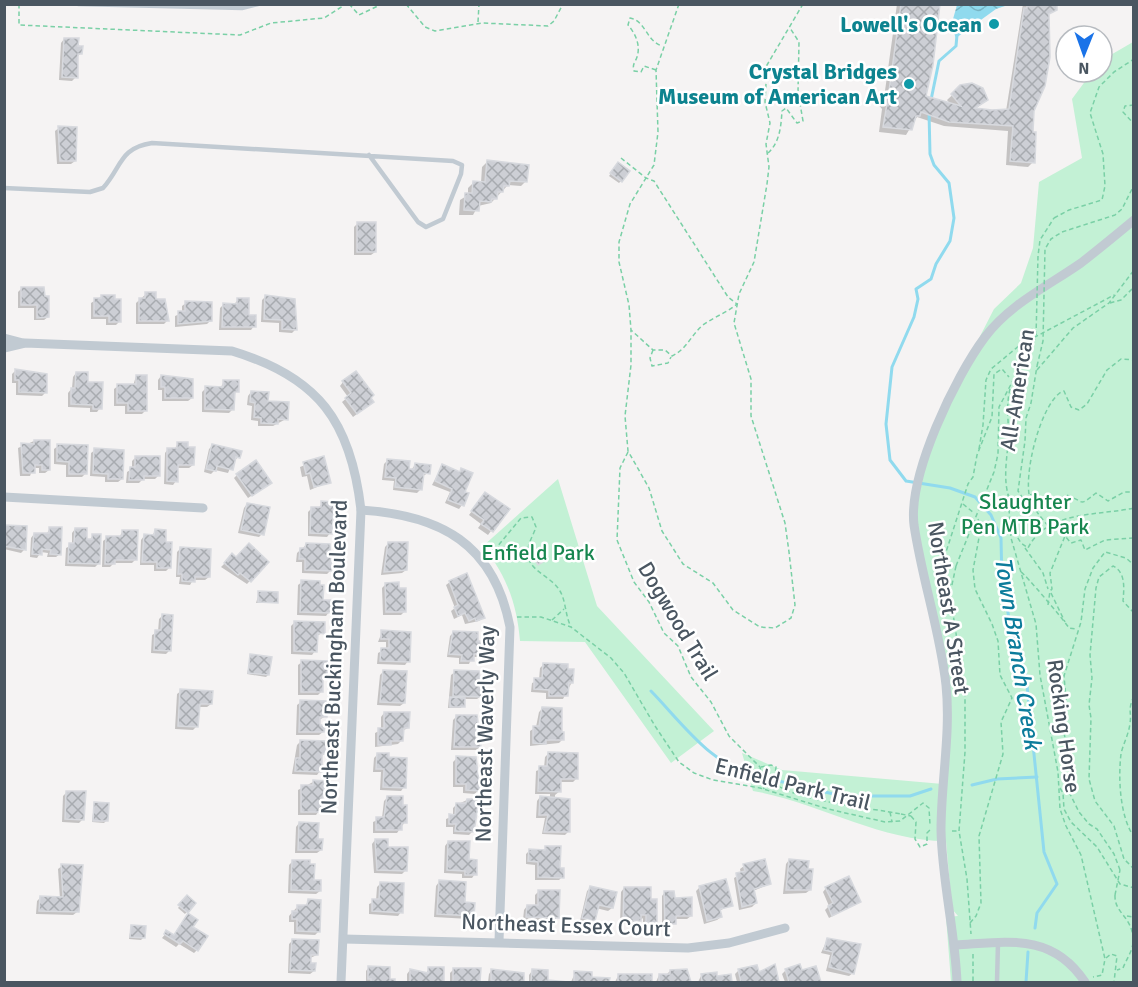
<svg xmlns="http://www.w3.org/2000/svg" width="1138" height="987" viewBox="0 0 1138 987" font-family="Signika,sans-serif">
<defs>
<pattern id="water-waves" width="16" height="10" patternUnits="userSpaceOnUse" patternTransform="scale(1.5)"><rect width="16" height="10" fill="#90daee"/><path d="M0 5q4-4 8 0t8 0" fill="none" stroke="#78b4c4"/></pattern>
<pattern id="building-cross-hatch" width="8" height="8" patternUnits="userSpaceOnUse" patternTransform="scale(1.5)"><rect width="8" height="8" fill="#cdcfd5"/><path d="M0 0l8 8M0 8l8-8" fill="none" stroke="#a8abb0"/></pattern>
</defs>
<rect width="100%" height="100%" fill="#f5f3f3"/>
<g fill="#c3f1d5">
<path d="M1133,42v940h-182l-5,-65 12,-1 -6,-7 -6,-68c-67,0 -128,-39 -193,-50l-11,-38 40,17 161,14 2,-97 -30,-176 15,-77 64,-125 27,-26 12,-35 6,-66 43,-24 -10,-59 20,-27h10v-12z"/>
<path d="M558,479l39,127 117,125 -43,32 -86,-121 -65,-1c-3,-38 -14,-66 -37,-95z"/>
</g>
<polygon fill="url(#water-waves)" points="957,5 957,4 1008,5 996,9 956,38 951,26"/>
<g fill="#0003">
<polygon points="897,4 938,4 924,97 951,105 947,100 961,87 972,84 986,94 987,100 974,110 1006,111 1023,4 1055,4 1047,17 1032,111 1033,162 1028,167 1006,165 1008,131 944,126 917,117 906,135 879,132 882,109 878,104 884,98"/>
<polygon points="64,39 78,40 81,53 77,57 76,77 72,81 59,80 61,43"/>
<polygon points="59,128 75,161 71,164 57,164 55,131"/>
<polygon points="487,162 526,181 521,186 508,185 491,203 478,206 473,215 459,215 460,200 468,195 468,188 473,183 481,183 482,167"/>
<polygon points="618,164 621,181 619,183 609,176"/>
<polygon points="357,224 375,252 371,255 354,255 354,227"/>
<polygon points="22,288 48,317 44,320 34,320 34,308 18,308 18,292"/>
<polygon points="146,294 154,300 167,321 164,324 136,324 136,303"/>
<polygon points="102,296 113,301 120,321 116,325 106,325 106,319 91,319 91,303"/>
<polygon points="265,297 296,329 292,333 279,332 279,323 261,322 262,300"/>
<polygon points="238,299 254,326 251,330 219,330 220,308 223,305 234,305"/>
<polygon points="186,303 210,321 207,324 175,327 175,316 182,313 182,306"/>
<polygon points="15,371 45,393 42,396 16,395 16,383 12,383 12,374"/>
<polygon points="76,373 86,383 100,408 97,412 90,412 90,408 68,407 68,393 72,388 73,377"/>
<polygon points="136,376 146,410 142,414 125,414 125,406 114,406 114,389 118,386 133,386"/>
<polygon points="161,376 175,376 175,380 192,398 188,401 162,401 162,390 158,390 158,380"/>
<polygon points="224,381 237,391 233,396 233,409 229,413 202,412 202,392 206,388 220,389"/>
<polygon points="343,382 369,398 369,405 353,417 342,402 348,397 340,386"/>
<polygon points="251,392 267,402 286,419 273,426 258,426 258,421 251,420 252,406 247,405 248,396"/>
<polygon points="34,441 49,470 45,473 39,473 39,468 33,468 30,476 20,476 18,448"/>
<polygon points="178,443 193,465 189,468 177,468 176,481 173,485 164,484 165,453 168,449 174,450"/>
<polygon points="58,446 85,474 82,477 66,477 66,465 54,464 54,449"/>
<polygon points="212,446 239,457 233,461 228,473 215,470 211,474 204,472 209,449"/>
<polygon points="95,450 122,479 118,482 105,482 105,477 90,476 91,453"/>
<polygon points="136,457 158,476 155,479 143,479 139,483 126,483 127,472 132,469 132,461"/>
<polygon points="323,458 329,482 310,490 307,476 302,477 300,467"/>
<polygon points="388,460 408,470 411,470 415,465 428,473 423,476 421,489 417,493 393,490 394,481 382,480 384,464"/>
<polygon points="442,466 458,473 461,470 463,492 462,505 459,509 445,503 450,492 432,485"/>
<polygon points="237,475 266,486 248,498 234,478"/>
<polygon points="482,497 507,509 488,535 478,528 481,524 469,515"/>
<polygon points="322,503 330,533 327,537 308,536 308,512 312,508 318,509"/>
<polygon points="247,504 262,534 259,537 238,533 244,508"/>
<polygon points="4,526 25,527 24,550 21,553 4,549"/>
<polygon points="50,528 60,554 56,557 47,557 48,553 41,552 37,558 30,557 31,538 34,534 46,535"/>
<polygon points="75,529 85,540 89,541 93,535 98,564 95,567 65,566 66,548 72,545 72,533"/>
<polygon points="155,531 164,543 169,568 166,571 154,571 154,565 140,565 141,540 144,536 152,536"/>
<polygon points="122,532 136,559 132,563 114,563 110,567 102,567 103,541 107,538 119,538"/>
<polygon points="389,543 406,570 402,573 381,575 385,547"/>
<polygon points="306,545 330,571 327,574 302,573 302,562 296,562 297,553"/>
<polygon points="180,549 209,577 205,580 193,580 190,585 179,584 180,577 176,577 177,552"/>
<polygon points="232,556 236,559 267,562 247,584 221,567"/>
<polygon points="302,582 322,602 329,612 326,616 297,615 298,585"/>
<polygon points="450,582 483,617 479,621 465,624 462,615 454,619 451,611 455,608 446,585"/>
<polygon points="386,584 397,590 405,611 401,615 383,615 382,588"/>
<polygon points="259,593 276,602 256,603"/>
<polygon points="162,616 170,650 166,654 151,653 152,635 158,632 159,619"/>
<polygon points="295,622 323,633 316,636 315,651 312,655 291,654 291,626"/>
<polygon points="382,632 409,633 408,661 405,665 377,664 378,653 386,649 386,642 378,642"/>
<polygon points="453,633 476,642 482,653 479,657 472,657 469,664 459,664 459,658 447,657 450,636"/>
<polygon points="251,656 268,675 266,677 247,674"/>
<polygon points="302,662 327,676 322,679 322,691 318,695 298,695 298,665"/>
<polygon points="543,665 572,682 563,699 546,699 546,693 531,692 532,683 539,680 540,668"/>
<polygon points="383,672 404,703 400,706 377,705 380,675"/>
<polygon points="455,672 481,685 481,696 477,699 464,699 461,708 448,708 451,675"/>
<polygon points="181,691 211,704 207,707 198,707 197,726 193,730 175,729 177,694"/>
<polygon points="301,702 326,716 319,720 319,726 323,732 319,735 296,735 297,705"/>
<polygon points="542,709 563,739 559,743 530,746 530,731 536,727 539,712"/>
<polygon points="384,713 408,728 402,731 402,740 398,744 375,747 375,733 381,730 381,717"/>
<polygon points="457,716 480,747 476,750 451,750 453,720"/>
<polygon points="301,741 325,753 321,757 320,771 317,775 292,774 297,745"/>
<polygon points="378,754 404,787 401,791 380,790 381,772 373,772 374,758"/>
<polygon points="548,754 576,779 573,782 560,782 560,791 555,795 555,800 569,831 565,835 542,834 545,818 536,818 537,801 540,797 550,797 550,794 535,794 536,771 544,768 545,757"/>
<polygon points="457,758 475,775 478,775 478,790 475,794 463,793 463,787 453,787 453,762"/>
<polygon points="313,782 323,782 319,811 316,815 298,815 298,790"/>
<polygon points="67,792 83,819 79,823 62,822 63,796"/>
<polygon points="388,797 405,822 397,833 373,833 373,822 382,818 384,801"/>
<polygon points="467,800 473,831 469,835 453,834 453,827 446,827 446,819 453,816 453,808 456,805"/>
<polygon points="94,804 106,821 104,823 92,822"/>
<polygon points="299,823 317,840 321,850 317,853 295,853 296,827"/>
<polygon points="375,840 386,848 406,870 402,874 374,873 372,844"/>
<polygon points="448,842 468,861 475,874 472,878 462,878 462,874 444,873 445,846"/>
<polygon points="559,848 558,870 562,877 559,880 535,880 535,865 526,864 526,854 529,851"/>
<polygon points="789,860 810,890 806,893 783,894 786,864"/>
<polygon points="293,861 309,866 312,881 320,891 316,894 288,893 289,865"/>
<polygon points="62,866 77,912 73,915 36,914 37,901 40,898 60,899 58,869"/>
<polygon points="744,866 770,884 753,891 756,903 752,907 739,910 734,878 741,874 740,869"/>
<polygon points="725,881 731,905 719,911 721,917 717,920 704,924 696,891 699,888"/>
<polygon points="439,882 464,904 473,915 469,919 434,917 436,886"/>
<polygon points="380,884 401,912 398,916 369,914 369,904 376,901 377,887"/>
<polygon points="590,888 612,908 608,911 596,908 590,924 580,921 587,891"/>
<polygon points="624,888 649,900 655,922 652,926 643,925 643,918 636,924 620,924 621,892"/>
<polygon points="826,888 859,902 829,918 825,910 829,906 823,892"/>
<polygon points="539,891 557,917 554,921 523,920 524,910 527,906 535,907 535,895"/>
<polygon points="665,892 691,916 687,919 674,919 671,926 662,927 662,896"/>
<polygon points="187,897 194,903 185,914 178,908"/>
<polygon points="308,901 318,932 315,935 294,934 294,922 289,922 289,916 298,906 305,907"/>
<polygon points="186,915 188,915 197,950 194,953 179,944 176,947 162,938 167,932 173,936 187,916"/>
<polygon points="131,926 143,938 141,940 129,939"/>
<polygon points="827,940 853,973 849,976 826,971 830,955 821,953"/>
<polygon points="292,941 317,955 310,958 310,964 314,971 310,974 288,973 289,944"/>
<polygon points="774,966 777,982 737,982 735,974 739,970 757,974"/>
<polygon points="369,967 388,980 394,980 393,982 366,982 366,971"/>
<polygon points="815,967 820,982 785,982 782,974 786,970 801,972"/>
<polygon points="429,969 443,969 442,982 407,982 407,974 410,970 425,974"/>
<polygon points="454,969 479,970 479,982 450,982 450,973"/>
<polygon points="492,970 523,974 523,982 488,982 489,974"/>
<polygon points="532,971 546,981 566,982 529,982 529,975"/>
<polygon points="670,971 689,977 689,982 656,982 659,975 666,975"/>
<polygon points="575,973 591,979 608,979 608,982 571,982"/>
<polygon points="618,976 651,976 651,982 615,982"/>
<polygon points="701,976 730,976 731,982 698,982"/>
</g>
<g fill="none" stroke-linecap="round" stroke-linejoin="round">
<g stroke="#90daee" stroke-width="3">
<polyline points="931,100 939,61 956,46 957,35"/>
<polyline points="929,112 930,154 934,165 949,183 954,218 950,241 936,264 931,279 916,289 918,299 914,317 892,367 886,424 890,460 906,481 950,488 975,497 991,515 1001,538 1002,584 1012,632 1026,676 1044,852 1057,884 1037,913 1035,928"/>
<path d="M651,691c32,33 62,77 109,86"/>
<polyline points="770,779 842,796 910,796 931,789"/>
<polyline points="972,785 997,779 1037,777"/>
<polyline points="1026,982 1028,952"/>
</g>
</g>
<g fill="url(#building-cross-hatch)" stroke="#d7d9de" stroke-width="1.5">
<polygon points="901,4 940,4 933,65 926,96 961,106 951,94 960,85 972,83 983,88 988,100 975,108 992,110 1009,109 1024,8 1027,8 1027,4 1057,4 1057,10 1049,14 1050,57 1045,86 1034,111 1033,132 1036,132 1035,163 1010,161 1013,126 949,122 921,112 920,116 916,116 912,130 883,127 887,104 882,98 889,91"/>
<polygon points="64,38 79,38 78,46 83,46 82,54 78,54 78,78 62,77"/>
<polygon points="58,126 77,127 76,161 60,161"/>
<polygon points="487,160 529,165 527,182 510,181 509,186 504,186 503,192 498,192 497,199 492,199 491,202 480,201 479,211 464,210 465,193 472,193 473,181 485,182"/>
<polygon points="618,162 630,171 622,182 610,173"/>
<rect x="357" y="222" width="19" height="30"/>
<polygon points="21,287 44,287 45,296 49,296 49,317 37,318 37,305 21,305"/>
<polygon points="145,292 156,292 156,299 165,299 169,321 139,321 139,298 145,298"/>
<polygon points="101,295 115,295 115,299 121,299 121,322 109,322 109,316 94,316 94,298 101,298"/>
<polygon points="265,295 295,299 297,330 282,329 282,320 264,319"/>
<polygon points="237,298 249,298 249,315 256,315 256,327 222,327 223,303 237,304"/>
<polygon points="185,301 212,302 212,321 178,324 178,311 185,311"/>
<polygon points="15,369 47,374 47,393 19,392 19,380 15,380"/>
<polygon points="356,371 374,395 371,398 374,402 357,414 345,398 351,393 342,381"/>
<polygon points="76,372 88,372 88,382 103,382 102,409 93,409 93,405 71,404 71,388 75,388"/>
<polygon points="136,375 147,375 147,411 128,411 128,403 117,403 117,384 136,384"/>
<polygon points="161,375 193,379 193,398 165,398 165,387 161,387"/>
<polygon points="223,380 239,380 239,392 235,392 234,410 205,409 205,386 223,387"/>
<polygon points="251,391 269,392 268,401 289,402 288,420 278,419 278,424 261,423 261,418 254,417 255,403 250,402"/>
<polygon points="34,440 50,440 50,470 42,470 42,465 35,465 35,473 23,473 21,443 34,444"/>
<polygon points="177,442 188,442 188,447 195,447 194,465 178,465 178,482 167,481 167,448 177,448"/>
<polygon points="57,444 88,445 87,474 69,474 69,462 57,461"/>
<polygon points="212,444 242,451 240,458 236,457 233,470 217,466 216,471 206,469"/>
<polygon points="94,448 124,450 123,479 108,479 108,474 93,473"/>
<polygon points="135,456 160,456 160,476 144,476 144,480 129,480 130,467 135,467"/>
<polygon points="324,456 331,483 314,487 310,473 306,474 303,462"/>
<polygon points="387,459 410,461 409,469 414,469 415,463 431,465 430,474 424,473 422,490 395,487 396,478 385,477"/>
<polygon points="256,460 272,483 252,496 236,474"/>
<polygon points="442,464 460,472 461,468 473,473 465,492 469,493 464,506 448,500 452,489 435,481"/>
<polygon points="485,492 510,509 493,532 481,524 484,520 471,511"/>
<polygon points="321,501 334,502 332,534 310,533 311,507 321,507"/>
<polygon points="247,503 270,507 264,535 241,530"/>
<polygon points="4,525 27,526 26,550 4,546"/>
<polygon points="49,527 62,527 61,555 50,554 51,550 42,549 42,555 32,554 34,533 49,533"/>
<polygon points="75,528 87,528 87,539 92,539 92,534 101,534 100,564 68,563 69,543 74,543"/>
<polygon points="155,529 166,530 166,542 172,542 171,568 157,568 157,562 142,562 144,534 154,535"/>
<polygon points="122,530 138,530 137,560 115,560 115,564 105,564 106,536 122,536"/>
<polygon points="388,542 408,542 407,570 384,572"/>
<polygon points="249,543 269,562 251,582 240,573 238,575 224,563 232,553 236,557"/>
<polygon points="306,543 330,544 332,571 305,570 305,559 299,559 300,548 305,548"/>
<polygon points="180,547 211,549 210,577 195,577 195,582 182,581 182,574 178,574"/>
<polygon points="539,548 546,560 538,565 531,553"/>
<polygon points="467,573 485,618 476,621 475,618 469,621 465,613 458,616 454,607 458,605 449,581"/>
<polygon points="301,580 320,581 320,585 324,585 323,600 331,600 331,613 300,612"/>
<polygon points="399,582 399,588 406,588 406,612 386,612 385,583"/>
<polygon points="258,591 278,592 278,603 258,602"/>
<polygon points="162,614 173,615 171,651 154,650 155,630 161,630"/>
<polygon points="294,621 325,622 325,634 318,633 317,652 294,651"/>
<polygon points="381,630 411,632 410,662 380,661 381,648 389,648 389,639 381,639"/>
<polygon points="453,631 478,632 478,641 484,641 484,654 474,654 474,661 461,661 462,655 449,654"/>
<polygon points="250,654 272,657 269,675 248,673"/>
<polygon points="301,660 329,661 328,676 323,676 323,692 301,692"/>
<polygon points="543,663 568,664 568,669 574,669 573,683 569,683 568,696 549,696 549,690 534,689 534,678 542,678"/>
<polygon points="383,670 407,671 405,703 380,702"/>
<polygon points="454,670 479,671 482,697 453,696"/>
<polygon points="180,689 213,691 212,704 200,704 198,727 178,726"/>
<polygon points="450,697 465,698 465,707 450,707"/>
<polygon points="300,700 328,701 327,717 320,717 320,725 325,725 324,732 299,732"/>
<polygon points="542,707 562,708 562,732 564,732 564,740 546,740 546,744 533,743 533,726 539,726"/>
<polygon points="384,712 410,712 409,728 404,728 403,741 391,741 391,745 378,745 378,728 384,728"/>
<polygon points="456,715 477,715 481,747 454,747"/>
<polygon points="300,740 326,741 326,754 322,754 322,772 295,771 296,758 300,758"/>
<polygon points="548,752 578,753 578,779 561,779 561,792 538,791 539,766 547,766"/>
<polygon points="377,753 389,753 389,757 407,758 406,788 383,787 384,769 376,769"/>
<polygon points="456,756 476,757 480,791 466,790 466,784 456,784"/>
<polygon points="313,780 325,781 321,812 301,812 301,785 313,785"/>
<polygon points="66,791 86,791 84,820 65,819"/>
<polygon points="387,796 403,796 403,805 407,805 407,823 402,823 402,830 376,830 376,817 384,817"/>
<polygon points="540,796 570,799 570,832 544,832 548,815 539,815"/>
<polygon points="467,799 479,799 474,832 455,831 456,824 449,824 449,814 455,815 456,803 466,803"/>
<polygon points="94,802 109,803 108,821 93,821"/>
<polygon points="299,822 319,823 318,839 323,839 322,850 298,850"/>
<polygon points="375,839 388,839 388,847 408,847 407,871 377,870"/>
<polygon points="448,841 470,841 469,859 477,860 477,875 465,875 465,871 447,870"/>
<polygon points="545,846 561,846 560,868 564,868 564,878 538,877 538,862 528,861 529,849 545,850"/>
<polygon points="765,859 771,884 754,889 757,903 742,907 736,873 745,871 743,864"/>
<polygon points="789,859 809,861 808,869 813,869 811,890 786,890"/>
<polygon points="292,860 310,860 310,864 315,864 314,880 321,880 321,891 291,890"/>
<polygon points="61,864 83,865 79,912 39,911 40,896 63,897"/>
<polygon points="849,876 861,902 832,916 828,906 833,903 825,887"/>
<polygon points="726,879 733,906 720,909 722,917 707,921 699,886"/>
<polygon points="439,880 466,882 465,902 475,903 474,916 437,914"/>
<polygon points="380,882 404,883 403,913 372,911 372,899 379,899"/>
<polygon points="590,886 617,892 613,908 599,905 595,921 582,918"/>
<polygon points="624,887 651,887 651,899 657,899 657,923 646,922 646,915 641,915 641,921 623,921"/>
<polygon points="538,890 560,890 559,918 526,917 527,905 538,905"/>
<polygon points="664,891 674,891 675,898 692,897 692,916 676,916 676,924 665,924"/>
<polygon points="187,895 196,903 188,913 178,905"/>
<polygon points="308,899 321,900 320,932 297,931 297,919 292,919 292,911 297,911 297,905 307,905"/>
<polygon points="188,913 198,920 193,927 208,936 198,951 183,941 180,944 164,934 166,930 174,935"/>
<polygon points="131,925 146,926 145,938 130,937"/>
<polygon points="827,938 861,944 854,974 829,967 833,952 824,950"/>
<polygon points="292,939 319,940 318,955 311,955 311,963 316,963 315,971 290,970"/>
<polygon points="775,964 779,982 741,982 738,969 757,965 759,972"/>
<polygon points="800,964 802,970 816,966 821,982 789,982 785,969"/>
<polygon points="368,966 390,967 390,979 395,979 395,982 371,982 371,979 368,979"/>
<polygon points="428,967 444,967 444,982 410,982 410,969 428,973"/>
<polygon points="453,968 481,968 480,982 453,982"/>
<polygon points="491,969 524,973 524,982 496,982 491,980"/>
<polygon points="532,969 548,970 548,980 568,982 531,982"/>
<polygon points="687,969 691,982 659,982 659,974 670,974 670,970"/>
<polygon points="574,971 592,972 592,977 610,978 609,982 574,982"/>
<polygon points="717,972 717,976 731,974 732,982 702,982 701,974"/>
<rect x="618" y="974" width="34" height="8"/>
</g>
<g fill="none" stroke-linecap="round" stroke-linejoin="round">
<g stroke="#7ad0a6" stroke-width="1.5" stroke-dasharray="4.5 3" stroke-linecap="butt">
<polyline points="19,4 19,25 240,35 271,23 324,18 346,4"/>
<polyline points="349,4 359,15 382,4"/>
<polyline points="406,4 425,27 435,31 482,23 548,26 554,21 563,4"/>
<polyline points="679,4 656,70 658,132 654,165 630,204 619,242 619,262 629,305 631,330 631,365 625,416 628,451 649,488 662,531 683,564 713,583 733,610 760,627 775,628 791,618 795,605 789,552 785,523 751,416 751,379 734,323 739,294 754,262 767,184 769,167 766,144 770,123 765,102 767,65 803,4"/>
<polyline points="478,22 479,4"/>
<path d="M656,70l-12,-4 -3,6 -7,-1c-2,-7 1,-8 3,-14 4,-12 -2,-24 -9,-32l2,-7c16,3 16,23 32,28"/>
<polyline points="1134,105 1125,106 1123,112 1134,124"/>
<path d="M768,153c12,-11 13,-27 14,-42l4,-3 11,15 6,-2 -5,-29 1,-50 -9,-14"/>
<path d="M621,158l25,20 8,3 74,116 9,7c-11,9 -23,13 -34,21 -12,10 -16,24 -31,31l-7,-6h-12l-22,-20"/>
<polyline points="1054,218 1069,210 1102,200 1105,186 1103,154 1090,113 1099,87 1114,72 1134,59"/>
<polyline points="1062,232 1115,215 1122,209 1134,185"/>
<polyline points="1110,303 1121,300 1134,287"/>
<polyline points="653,350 650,358 652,366 668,363 671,357"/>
<polyline points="1037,370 1073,328 1109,303 1134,270"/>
<path d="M1010,389c-5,20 0,37 -2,56 -2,20 -10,68 23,65l-13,-19 7,-50 1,-23 5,-15 6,-37"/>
<polyline points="979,449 983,425 986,380 991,369 1020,345 1114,295"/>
<polyline points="628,452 620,468 617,540 634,582 649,602 664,633 678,646 691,677 711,702 729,736 760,767 764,789"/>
<polyline points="1008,494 1011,538 1036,624 1040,675 1058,772 1060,809 1066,826 1081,855 1105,959 1102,975 1093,977"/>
<path d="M1030,495l5,-2 14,12 6,-1 11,-9c20,6 11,13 30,-2l12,8 16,-9h10"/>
<polyline points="963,504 974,513"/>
<path d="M1010,525l11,18 7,5c19,-38 70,-32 106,-40"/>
<path d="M1048,526c-7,-9 -14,-16 -18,-27 -7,-24 10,-93 31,-107l3,-1 7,16 8,3 8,-6 20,-34 14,-11 13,1"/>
<polyline points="1025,548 1043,573 1048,589"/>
<path d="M485,549l12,-2 24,-29 11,-1 4,10c-2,7 -7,14 -8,22 -4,21 23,26 32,42 6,10 5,24 11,36"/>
<polyline points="493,558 497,548"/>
<polyline points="956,566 950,594 965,692 965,752 959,831 967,879 971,934"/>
<path d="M1021,572c4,2 43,48 48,56l7,1"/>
<polyline points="951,585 943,575 946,552 968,484 973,477 977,455 992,417 994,374 1002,369 1009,377"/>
<polyline points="1051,593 1065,622"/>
<polyline points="1048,605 1050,591 1052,589 1050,573 1065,536 1071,543 1081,540 1085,550 1105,540 1134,538"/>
<path d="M1134,613l-11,-12c1,-12 3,-29 -10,-35l-14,11 -3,11 -6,67 2,23 -3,27 2,13 -2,61 6,22 19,25 10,33 10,10"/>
<polyline points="517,617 541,617 571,627 611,658 624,673 655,726 679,762 694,773 713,780 760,788 828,809 885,822 900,821 923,803 929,808 930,825"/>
<polyline points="552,620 564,609"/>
<path d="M1134,696c-7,15 -2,16 -4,27 -1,11 -7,21 -9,31 -3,25 -1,63 13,83"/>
<path d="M761,767l10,-2 5,2 -2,16c22,18 97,25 127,31"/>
<polyline points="1060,788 1063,793 1064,809 1071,822 1097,847 1120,884 1134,888"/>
<polyline points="890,812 892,822"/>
<polyline points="911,816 916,822 915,839 920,847 927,844 927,833 930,830"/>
<polyline points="952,831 959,831"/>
<polyline points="1120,870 1114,854 1097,829 1089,824 1079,812 1070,794 1070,761 1064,733 1067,710 1064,676 1081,622 1085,589 1093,568 1105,552 1126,558 1134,565"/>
<path d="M1115,895c-1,19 19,22 18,47 0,8 -7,18 -10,26l-6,2"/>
<polyline points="1127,916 1134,917"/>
<polyline points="970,923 976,916 981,903 979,836 1003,754 1001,722 1012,698 1000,675 998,641 992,624 975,589 973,570 981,527 978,519"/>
<polyline points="973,954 973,982"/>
<polyline points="1106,958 1111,954 1117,956 1114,982"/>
</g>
<g stroke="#c1cad2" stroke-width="4.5">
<polyline points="78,4 242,8 258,4"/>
<path d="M4,188l86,4 13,-4c19,-21 16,-40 49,-45l301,18 9,4 -1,9 -18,45 -17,8 -8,-5 -49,-67"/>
<polyline points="997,982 998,943"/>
</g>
<g stroke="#c1cad2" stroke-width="9">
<polyline points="4,338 23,343"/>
<path d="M4,348l21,-5 207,8c87,26 119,71 129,159l-20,472"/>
<polyline points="4,497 203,508"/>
<path d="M361,510c80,5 133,34 149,117l-11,314"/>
<polyline points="344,939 688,948 729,943 785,928"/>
<path d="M956,945c51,-3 96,-13 129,37"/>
<path d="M957,982c-2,-51 -15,-101 -16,-152 0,-48 10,-97 5,-145 -6,-54 -24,-106 -32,-160 -6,-50 41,-148 71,-188 25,-33 63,-51 96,-74 18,-14 35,-28 53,-43"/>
</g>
<g stroke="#7ad0a6" stroke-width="1.5" stroke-dasharray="4.5 3" stroke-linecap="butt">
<polyline points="1037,366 1043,341 1045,249 1051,239 1062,232"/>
<polyline points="956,566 994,472 998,454 999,407 1036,337 1038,256 1040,240 1054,218"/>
<polyline points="901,814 911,816"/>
<polyline points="1115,895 1120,870"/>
</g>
</g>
<g fill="#0f9aa8" stroke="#fff" stroke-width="2">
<circle cx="994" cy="24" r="6"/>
<circle cx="909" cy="84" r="6"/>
</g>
<g text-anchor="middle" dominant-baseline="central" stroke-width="5" stroke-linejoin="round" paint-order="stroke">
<g font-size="22" font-weight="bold" fill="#0d838f" stroke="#fff" text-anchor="end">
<text x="982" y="24">Lowell's Ocean</text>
<text x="897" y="71">Crystal Bridges<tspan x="897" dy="25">Museum of American Art</tspan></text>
</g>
<g font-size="22" fill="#4a5661" stroke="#fff">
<text transform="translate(1017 390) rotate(-81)">All-American</text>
<text transform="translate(949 608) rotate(81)">Northeast A Street</text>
<text transform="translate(678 621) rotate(59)">Dogwood Trail</text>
<text transform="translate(334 657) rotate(-88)">Northeast Buckingham Boulevard</text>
<text transform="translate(1064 726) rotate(82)">Rocking Horse</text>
<text transform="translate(485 734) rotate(-89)">Northeast Waverly Way</text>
<text transform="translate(793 784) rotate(14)">Enfield Park Trail</text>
<text transform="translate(566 925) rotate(2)">Northeast Essex Court</text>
</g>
<g font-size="22" fill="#17864f" stroke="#fff">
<text x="1025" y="501">Slaughter<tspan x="1025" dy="25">Pen MTB Park</tspan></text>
<text x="538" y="552">Enfield Park</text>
</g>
<g font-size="24" font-style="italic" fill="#0c7c9b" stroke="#fff">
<text transform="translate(1018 653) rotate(81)">Town Branch Creek</text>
</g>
</g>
<rect width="1138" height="987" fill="none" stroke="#4a5661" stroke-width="12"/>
<g transform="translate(1084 54) rotate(181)"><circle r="28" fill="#ffffff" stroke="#b7bbc0" stroke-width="1.5"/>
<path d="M0-4.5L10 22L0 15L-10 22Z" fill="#1a73e8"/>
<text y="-9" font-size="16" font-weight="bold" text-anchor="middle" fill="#4a5661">N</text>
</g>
</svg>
